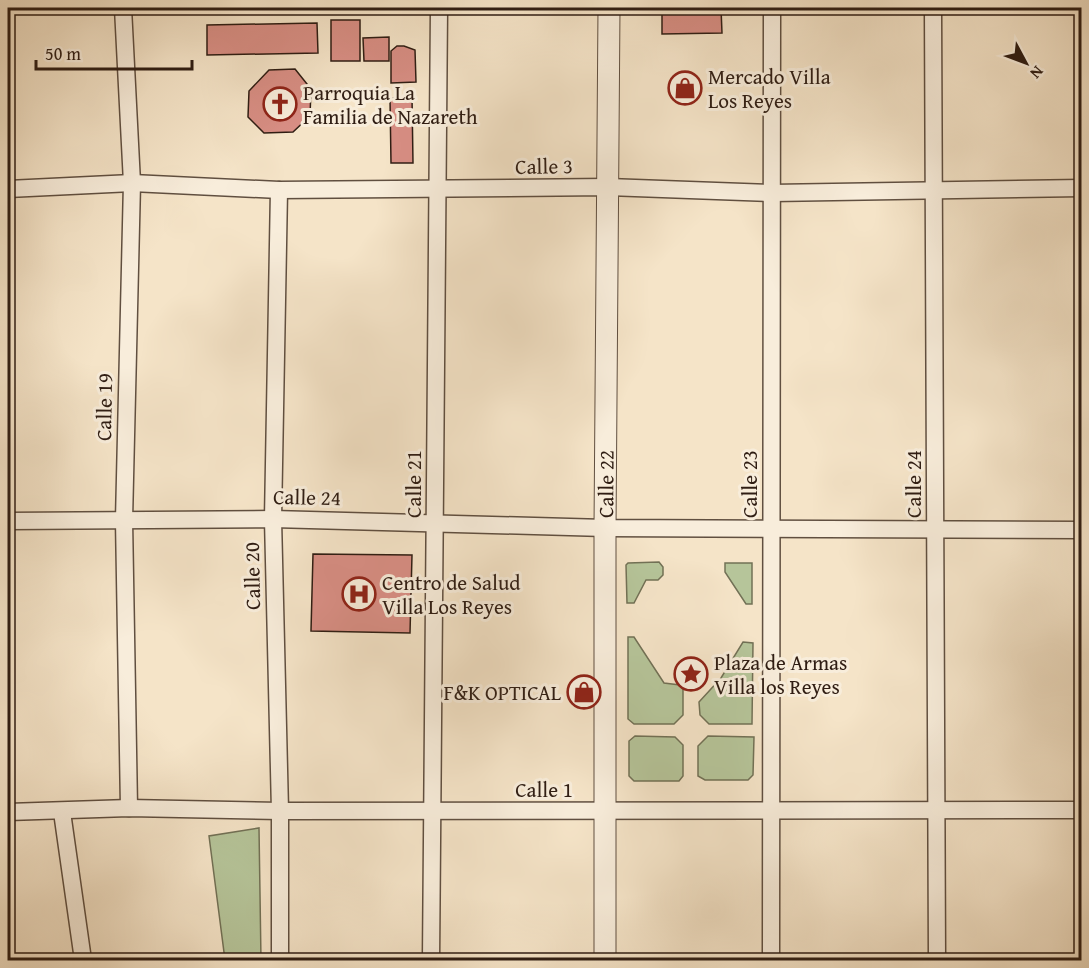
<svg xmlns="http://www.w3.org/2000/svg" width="1089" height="968" viewBox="0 0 1089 968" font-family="'Gentium Book Plus',serif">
<rect width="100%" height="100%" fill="#f5e4c8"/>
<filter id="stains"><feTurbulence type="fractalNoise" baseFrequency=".00333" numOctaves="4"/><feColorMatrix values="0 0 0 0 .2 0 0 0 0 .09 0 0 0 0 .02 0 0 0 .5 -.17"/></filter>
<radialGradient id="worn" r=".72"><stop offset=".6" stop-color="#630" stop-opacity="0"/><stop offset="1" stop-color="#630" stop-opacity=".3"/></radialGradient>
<g fill="#b6c59a" stroke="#727156" stroke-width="1.5">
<polygon points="659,562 663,567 663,575 658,580 646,580 634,603 627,603 626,565 628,563"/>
<polygon points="725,563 752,563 752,604 746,604 725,572"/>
<polygon points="628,637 634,637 664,683 680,685 683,688 683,715 674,724 634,724 628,719"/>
<polygon points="743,642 753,643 752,724 709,724 700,715 699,702 721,678"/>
<polygon points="635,736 675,737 683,745 683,776 679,781 634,781 629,776 629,741"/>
<polygon points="708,736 754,737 753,775 748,780 705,780 698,776 698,746"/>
<polygon points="259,828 261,960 225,960 209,836"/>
</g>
<g fill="#d88e84" stroke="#2f1d13" stroke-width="1.5">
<polygon points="662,8 721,8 722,33 662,34"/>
<rect x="331" y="20" width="29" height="41"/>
<polygon points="317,23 318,53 207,55 207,25"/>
<polygon points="389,37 389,61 364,61 363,38"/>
<polygon points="397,46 404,46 415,50 416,82 391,83 391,51"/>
<polygon points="295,69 311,89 310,116 293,132 264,133 248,117 249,91 269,70"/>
<polygon points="412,97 413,163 391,163 390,98"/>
<polygon points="313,554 412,555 410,633 311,631"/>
</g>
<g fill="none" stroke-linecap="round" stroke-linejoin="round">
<g stroke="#604f40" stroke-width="19">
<g id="minor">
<polyline points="123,8 132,183 124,520 129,808"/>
<polyline points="933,8 937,960"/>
<polyline points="8,189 132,183 279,190 608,187 772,193 1082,188"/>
<polyline points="279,190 273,519 280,811 280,960"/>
<polyline points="8,521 273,519 605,528 1082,530"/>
<polyline points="8,812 129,808 280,811 1082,810"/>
<polyline points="62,812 83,960"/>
<polyline points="431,960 439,8"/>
<polyline points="771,960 772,8"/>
</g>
</g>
<g stroke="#604f40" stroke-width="23">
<g id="tertiary">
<path id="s1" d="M605,960v-432l4,-520"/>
</g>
</g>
<use href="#minor" stroke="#f8eddb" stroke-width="16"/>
<use href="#tertiary" stroke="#f8eddb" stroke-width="21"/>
</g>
<defs>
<g id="shop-ring" transform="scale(1.725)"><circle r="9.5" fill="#f8eddb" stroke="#8f2418" stroke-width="1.5"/><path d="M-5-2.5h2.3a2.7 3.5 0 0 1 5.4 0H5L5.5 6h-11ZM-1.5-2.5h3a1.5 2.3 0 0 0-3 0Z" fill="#8f2418"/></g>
<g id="church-ring" transform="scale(1.725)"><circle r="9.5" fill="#f8eddb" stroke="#8f2418" stroke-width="1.5"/><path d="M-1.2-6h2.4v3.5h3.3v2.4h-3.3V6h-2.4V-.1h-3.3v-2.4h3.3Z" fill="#8f2418"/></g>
<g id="hospital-ring" transform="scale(1.725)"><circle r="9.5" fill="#f8eddb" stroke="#8f2418" stroke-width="1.5"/><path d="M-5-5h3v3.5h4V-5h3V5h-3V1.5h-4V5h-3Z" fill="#8f2418"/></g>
<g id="sight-ring" transform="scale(1.725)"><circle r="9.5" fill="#f8eddb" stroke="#8f2418" stroke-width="1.5"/><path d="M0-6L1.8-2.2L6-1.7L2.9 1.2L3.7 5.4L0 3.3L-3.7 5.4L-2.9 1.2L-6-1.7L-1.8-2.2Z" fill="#8f2418"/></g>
</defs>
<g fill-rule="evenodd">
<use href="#shop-ring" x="685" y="88"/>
<use href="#church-ring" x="280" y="104"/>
<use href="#hospital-ring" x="359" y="594"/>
<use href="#sight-ring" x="691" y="674"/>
<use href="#shop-ring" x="584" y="692"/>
</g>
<g text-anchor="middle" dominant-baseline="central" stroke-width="6" stroke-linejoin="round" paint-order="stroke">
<g font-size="21" fill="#2f1d13" stroke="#f8eddb" text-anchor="start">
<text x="708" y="76">Mercado Villa<tspan x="708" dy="24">Los Reyes</tspan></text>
<text x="303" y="92">Parroquia La<tspan x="303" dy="24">Familia de Nazareth</tspan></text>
<text x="382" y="582">Centro de Salud<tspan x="382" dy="24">Villa Los Reyes</tspan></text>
<text x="714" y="662">Plaza de Armas<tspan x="714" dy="24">Villa los Reyes</tspan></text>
<text x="561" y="692" text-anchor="end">F&amp;K OPTICAL</text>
</g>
<g font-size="21" fill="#2f1d13" stroke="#f8eddb">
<text transform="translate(544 166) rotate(-1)">Calle 3</text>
<text transform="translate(104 407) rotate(-89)">Calle 19</text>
<text transform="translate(413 484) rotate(-90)">Calle 21</text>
<text stroke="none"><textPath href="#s1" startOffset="476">Calle 22</textPath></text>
<text transform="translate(749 484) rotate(-90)">Calle 23</text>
<text transform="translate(913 484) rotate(-90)">Calle 24</text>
<text transform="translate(307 497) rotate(1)">Calle 24</text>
<text transform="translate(252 576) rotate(-91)">Calle 20</text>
<text x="544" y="789">Calle 1</text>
</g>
</g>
<rect width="1089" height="968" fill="none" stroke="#f5e4c8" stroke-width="30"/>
<rect x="9" y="9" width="1071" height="950" fill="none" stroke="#2f1d13" stroke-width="3"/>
<rect x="15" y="15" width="1059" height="938" fill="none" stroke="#2f1d13" stroke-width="1.5"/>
<g transform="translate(1026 63) rotate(131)" stroke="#f8eddb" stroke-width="4.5" paint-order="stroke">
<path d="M0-4.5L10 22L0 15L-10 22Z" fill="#2f1d13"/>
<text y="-9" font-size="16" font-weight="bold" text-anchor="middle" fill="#2f1d13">N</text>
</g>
<path d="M36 60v9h156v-9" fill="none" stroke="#2f1d13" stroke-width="3"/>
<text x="45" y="60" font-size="18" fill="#2f1d13" stroke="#f8eddb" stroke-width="4.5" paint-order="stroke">50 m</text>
<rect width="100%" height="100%" filter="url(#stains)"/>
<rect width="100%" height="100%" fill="url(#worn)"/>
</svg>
